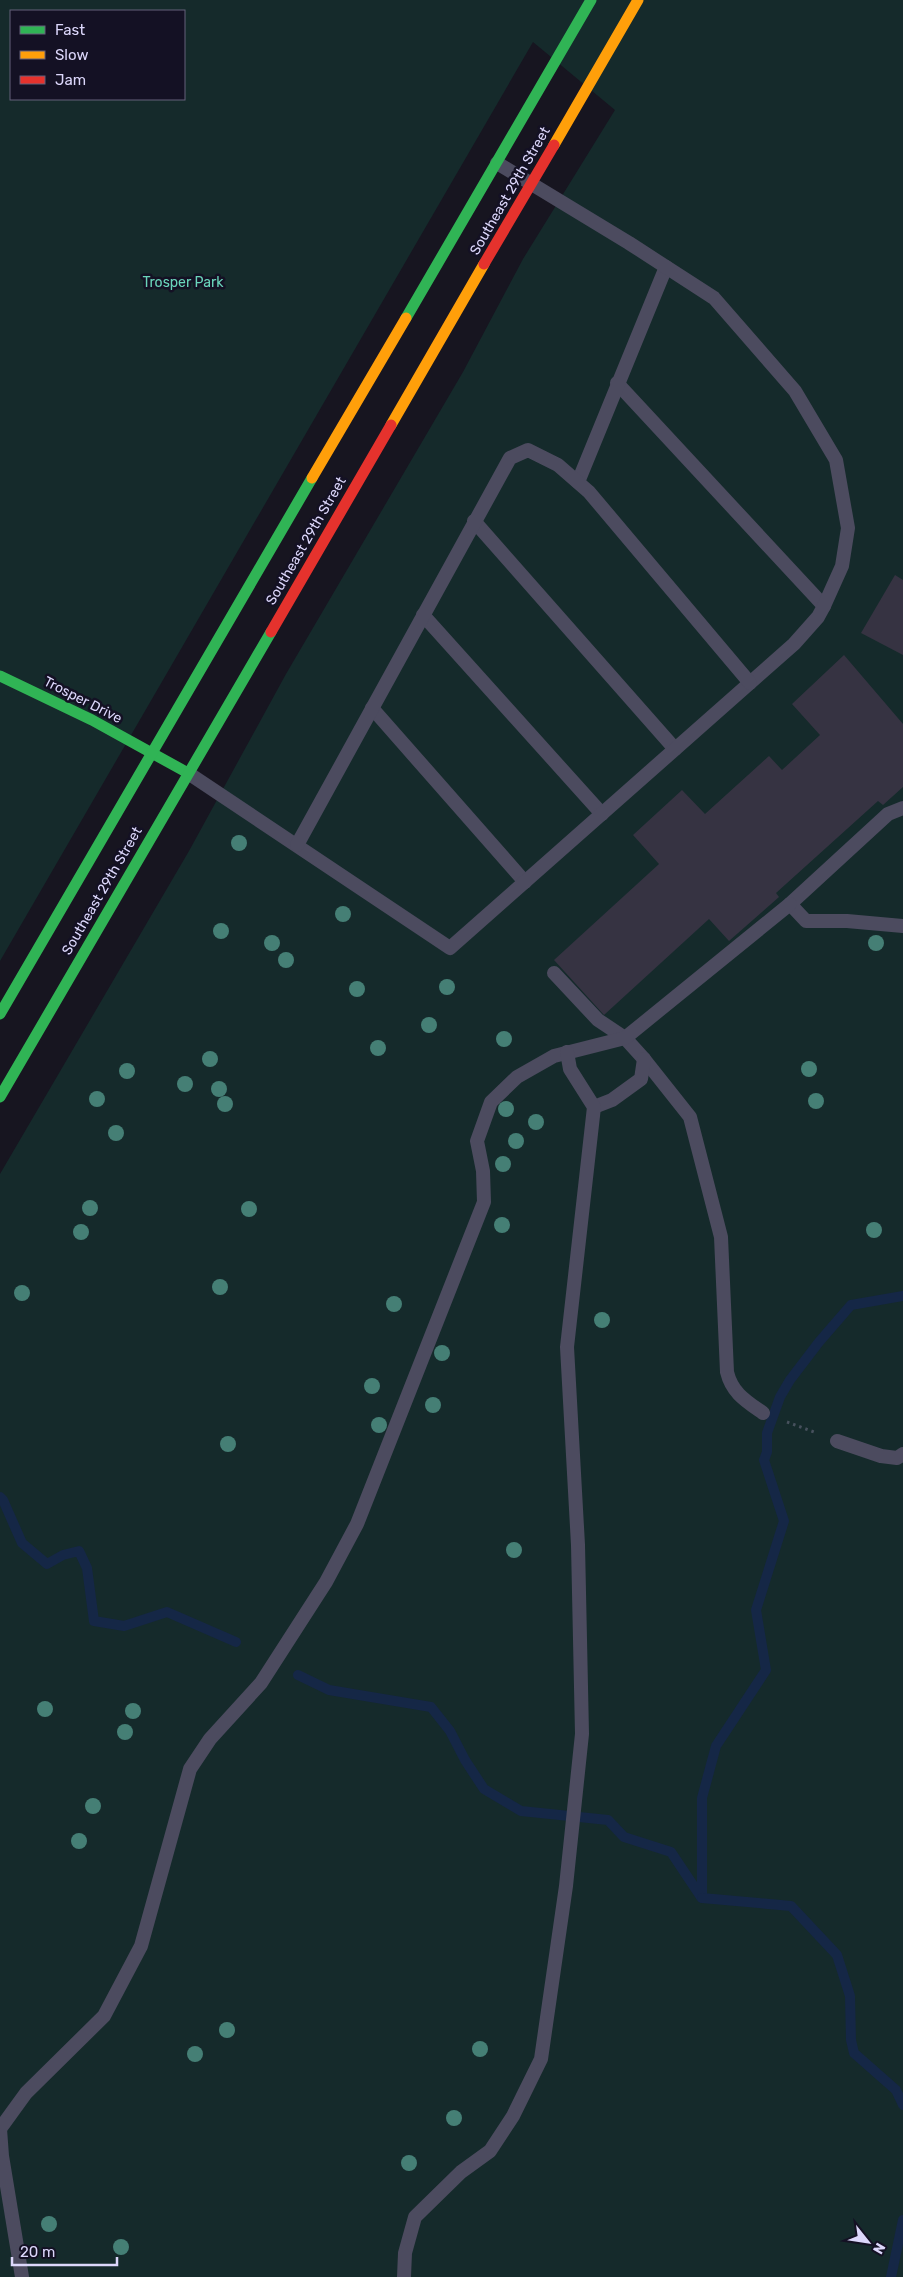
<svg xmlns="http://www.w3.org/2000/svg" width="903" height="2277" viewBox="0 0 903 2277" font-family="Rubik,sans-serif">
<rect width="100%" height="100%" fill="#171520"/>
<path fill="#152a2b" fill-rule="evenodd" d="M0,0h903v2277h-903v-1103l189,-323 97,-177 177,-302 60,-113 92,-149 -82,-68 -533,919zM11,11h173v88h-173z"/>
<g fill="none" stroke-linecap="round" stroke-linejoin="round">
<g stroke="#152746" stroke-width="10">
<polyline points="0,1497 3,1500 22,1543 47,1564 63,1555 79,1551 87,1568 94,1621 124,1626 167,1612 236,1642"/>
<polyline points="298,1675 329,1690 431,1707 450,1731 465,1760 484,1789 521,1811 608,1820 624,1837 671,1852 701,1897"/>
<polyline points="702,1898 702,1798 716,1746 766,1670 756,1610 784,1521 764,1460 767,1452 767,1433 780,1397 790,1380 819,1342 851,1305 903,1296"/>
<polyline points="702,1898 791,1906 837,1955 850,1996 851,2040 854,2053 896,2090 903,2105"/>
<polyline points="891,2277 903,2220"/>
</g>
</g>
<g fill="#363342">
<polygon points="895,575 903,580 903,655 861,633"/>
<polygon points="844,655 903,724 903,787 883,805 878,801 776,893 779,897 729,941 709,919 604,1015 554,960 659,864 633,835 682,790 705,814 769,756 782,770 820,735 792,704"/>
</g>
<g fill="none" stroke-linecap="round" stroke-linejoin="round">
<polyline stroke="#47515d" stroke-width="3" stroke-dasharray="2.5 4" stroke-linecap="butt" points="787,1422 814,1432"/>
<g stroke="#4c4b5f" stroke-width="14">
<polyline points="617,383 824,606"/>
<polyline points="578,482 666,267"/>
<polyline points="474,521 675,749"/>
<polyline points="423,615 602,814"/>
<polyline points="372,708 525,882"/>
<polyline points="188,773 450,948 794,644 818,617 824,606 842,566 848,528 836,460 795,391 714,298 629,243 497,163"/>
<polyline points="903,808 888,814 790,904 806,921 847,921 903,926"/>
<polyline points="297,845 510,458 528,450 558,465 589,492 750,683"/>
<path d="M554,973l44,47 27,18 19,21 46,58 31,120 6,135c5,21 19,29 36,41"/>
<polyline points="594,1107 612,1100 641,1079 644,1059"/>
<polyline points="837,1441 881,1456 897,1458 903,1454"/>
<polyline points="22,2277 2,2156 0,2129 26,2093 104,2016 141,1946 190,1769 210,1739 261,1683 326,1582 357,1524 484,1202 483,1171 477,1141 491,1102 517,1077 554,1056 625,1038 790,904"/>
<polyline points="404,2277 405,2253 415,2217 461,2172 490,2151 513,2116 541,2059 566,1886 582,1734 578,1545 567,1347 594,1107 570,1069 567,1052"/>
</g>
<g stroke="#30b455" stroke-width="11">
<polyline points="406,318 591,0"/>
<polyline points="0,676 92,720 188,773"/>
<polyline points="0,1014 312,478"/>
<polyline points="0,1097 271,632"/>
</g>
<g stroke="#ff9f0a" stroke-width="11">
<polyline points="554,145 638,0"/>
<polyline points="391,425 484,264"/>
<polyline points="312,478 406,318"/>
</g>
<g stroke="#e5322d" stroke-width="11">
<polyline points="484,264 554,145"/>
<polyline points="271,632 391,425"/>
</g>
</g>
<g fill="#457f75">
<circle cx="239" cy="843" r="8"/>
<circle cx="343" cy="914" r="8"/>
<circle cx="221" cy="931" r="8"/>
<circle cx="272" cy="943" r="8"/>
<circle cx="876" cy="943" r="8"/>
<circle cx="286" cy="960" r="8"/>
<circle cx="447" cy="987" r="8"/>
<circle cx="357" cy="989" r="8"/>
<circle cx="429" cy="1025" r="8"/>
<circle cx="504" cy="1039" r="8"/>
<circle cx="378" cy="1048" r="8"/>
<circle cx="210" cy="1059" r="8"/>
<circle cx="809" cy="1069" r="8"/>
<circle cx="127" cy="1071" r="8"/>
<circle cx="185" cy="1084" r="8"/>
<circle cx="219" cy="1089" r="8"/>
<circle cx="97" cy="1099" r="8"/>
<circle cx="816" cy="1101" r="8"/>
<circle cx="225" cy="1104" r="8"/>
<circle cx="506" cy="1109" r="8"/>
<circle cx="536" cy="1122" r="8"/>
<circle cx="116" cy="1133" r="8"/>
<circle cx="516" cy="1141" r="8"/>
<circle cx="503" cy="1164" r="8"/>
<circle cx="90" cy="1208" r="8"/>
<circle cx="249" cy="1209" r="8"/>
<circle cx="502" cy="1225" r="8"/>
<circle cx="874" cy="1230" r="8"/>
<circle cx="81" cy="1232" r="8"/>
<circle cx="220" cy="1287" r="8"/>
<circle cx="22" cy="1293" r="8"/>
<circle cx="394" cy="1304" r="8"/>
<circle cx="602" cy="1320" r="8"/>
<circle cx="442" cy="1353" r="8"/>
<circle cx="372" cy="1386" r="8"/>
<circle cx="433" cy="1405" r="8"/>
<circle cx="379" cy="1425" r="8"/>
<circle cx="228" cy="1444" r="8"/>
<circle cx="514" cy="1550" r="8"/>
<circle cx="45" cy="1709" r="8"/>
<circle cx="133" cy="1711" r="8"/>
<circle cx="125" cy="1732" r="8"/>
<circle cx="93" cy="1806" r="8"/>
<circle cx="79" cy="1841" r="8"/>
<circle cx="227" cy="2030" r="8"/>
<circle cx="480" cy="2049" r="8"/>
<circle cx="195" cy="2054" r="8"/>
<circle cx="454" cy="2118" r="8"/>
<circle cx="409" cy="2163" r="8"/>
<circle cx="49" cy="2224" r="8"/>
<circle cx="121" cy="2247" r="8"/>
</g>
<g text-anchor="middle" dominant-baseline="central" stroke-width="5" stroke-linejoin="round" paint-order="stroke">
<g font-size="14" fill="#dcd7fb" stroke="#141124">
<text transform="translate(510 191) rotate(-60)">Southeast 29th Street</text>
<text transform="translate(306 541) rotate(-60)">Southeast 29th Street</text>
<text transform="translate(83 700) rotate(27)">Trosper Drive</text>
<text transform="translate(102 891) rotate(-60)">Southeast 29th Street</text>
</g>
<g font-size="14" fill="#6ad5bb" stroke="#141124">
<text x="183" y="282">Trosper Park</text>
</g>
</g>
<rect x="10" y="10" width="175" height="90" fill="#141124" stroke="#64607a"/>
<rect x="20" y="26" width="25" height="8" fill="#30b455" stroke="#64607a"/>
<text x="55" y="35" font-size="15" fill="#dcd7fb">Fast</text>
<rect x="20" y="51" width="25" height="8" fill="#ff9f0a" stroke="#64607a"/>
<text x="55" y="60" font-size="15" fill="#dcd7fb">Slow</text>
<rect x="20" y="76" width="25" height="8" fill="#e5322d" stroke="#64607a"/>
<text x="55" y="85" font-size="15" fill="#dcd7fb">Jam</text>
<g transform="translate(868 2242) rotate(120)" stroke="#141124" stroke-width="4" paint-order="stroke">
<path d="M0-4L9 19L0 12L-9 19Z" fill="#dcd7fb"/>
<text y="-8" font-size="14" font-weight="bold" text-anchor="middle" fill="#dcd7fb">N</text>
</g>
<path d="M12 2257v8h105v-8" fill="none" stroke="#dcd7fb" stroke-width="2.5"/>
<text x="20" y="2257" font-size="15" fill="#dcd7fb" stroke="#141124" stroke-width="4" paint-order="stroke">20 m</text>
</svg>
